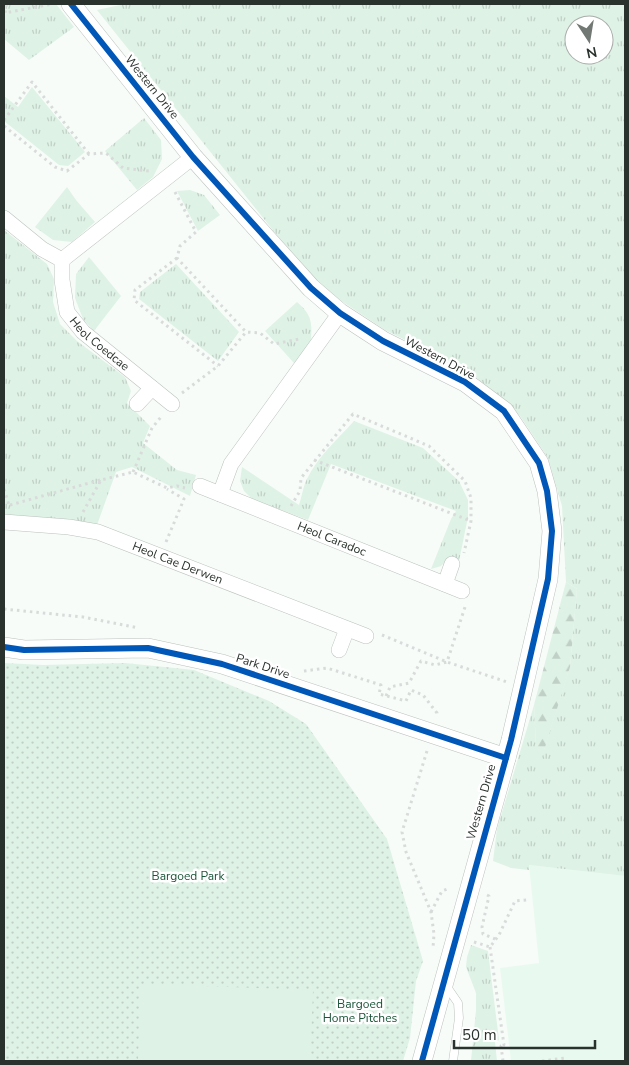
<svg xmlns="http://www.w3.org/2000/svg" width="629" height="1065" viewBox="0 0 629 1065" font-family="'Nunito Sans',sans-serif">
<defs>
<pattern id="grass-tufts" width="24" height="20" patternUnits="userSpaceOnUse" patternTransform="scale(1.25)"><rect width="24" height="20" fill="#dff2e6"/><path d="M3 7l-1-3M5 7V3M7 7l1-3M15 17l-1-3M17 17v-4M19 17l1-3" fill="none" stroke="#c0d0c6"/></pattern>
<pattern id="forest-firs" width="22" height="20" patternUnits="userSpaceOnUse" patternTransform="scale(1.25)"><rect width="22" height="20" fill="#dff2e6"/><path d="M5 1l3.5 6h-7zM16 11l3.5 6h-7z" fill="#c0d0c6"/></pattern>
<pattern id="park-dots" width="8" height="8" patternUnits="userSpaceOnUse" patternTransform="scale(1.25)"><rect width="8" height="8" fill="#dff2e6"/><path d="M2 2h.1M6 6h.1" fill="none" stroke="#c0d0c6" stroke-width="1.8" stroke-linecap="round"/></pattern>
</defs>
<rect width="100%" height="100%" fill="#f7fcf9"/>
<polygon fill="#e8faef" points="529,865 625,876 625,1061 511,1061 500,968 539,963"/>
<g fill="url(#grass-tufts)" fill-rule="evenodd">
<polygon points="4,4 56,4 74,27 29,60 4,39"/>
<path d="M125,4h500v872l-96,-11v5l-18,-2 -18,-7 4,-32 37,-124 2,41 6,10 28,-90 7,-77 -11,-7 -4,-76 -14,-48 -28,-42 -50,-44 -85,-42 -69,-46 -219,-274zM574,25h30v30h-30z"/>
<polygon points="32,87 85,152 68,166 59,165 4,121 4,96 18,107"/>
<polygon points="144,118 161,140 162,159 153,177 137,190 105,151"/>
<polygon points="67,187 76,200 95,222 72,242 53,240 35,227"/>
<polygon points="190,190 204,195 220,215 198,231 177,191"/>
<polygon points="4,230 47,264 54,279 53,302 60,324 77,341 125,377 131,391 127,403 150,426 143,443 177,470 196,475 190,496 132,467 116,472 97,525 4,517"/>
<polygon points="89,257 121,296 94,331 83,319 75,298 76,274"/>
<polygon points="176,264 239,332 218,361 139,299 140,292"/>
<path d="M297,302c16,14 15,21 14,42l-17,19 -29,-32z"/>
<path d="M354,421l69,27 36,33 9,19v17l-9,44 -10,-3 -8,8 -10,3 20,-50 5,-8 -125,-47 -23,56 -56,-21 -8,-8 -4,-10 2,-14 57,38c3,-8 4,-19 8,-26 10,-22 31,-40 47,-58z"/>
<polygon points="471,945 488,951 499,1040 495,1042 497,1061 471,1061 476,1010 476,993 466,967 467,957"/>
</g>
<polygon fill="url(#forest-firs)" points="566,582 577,589 570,667 542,757 536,747 534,705"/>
<polygon fill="url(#park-dots)" points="4,663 43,665 125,663 194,670 269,701 306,724 387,839 423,961 416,981 410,1038 403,1061 4,1061"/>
<polygon fill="#dff2e6" points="141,984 313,990 310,1061 138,1061"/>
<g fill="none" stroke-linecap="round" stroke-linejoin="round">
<g stroke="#bcc2be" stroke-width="9">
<polyline id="service" points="445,984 458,1003 459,1018 453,1061"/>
</g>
<g stroke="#bcc2be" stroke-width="16">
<g id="minor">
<path id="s1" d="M4,218l38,31 20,11v20l5,32 16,20 89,72"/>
<polyline points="62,260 193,157"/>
<polyline points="137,404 152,388"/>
<path id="s2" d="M200,486l262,105"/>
<polyline points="220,494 231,464 340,313"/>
<path id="s3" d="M4,522l65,5 29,5 268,104"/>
<polyline points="445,584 452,564"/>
<polyline points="339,650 347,629"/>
</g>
</g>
<g stroke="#bcc2be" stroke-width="20">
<g id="tertiary">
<polyline points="71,4 193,157 311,288 340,313 383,341 465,382 504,411 539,463 547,491 552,531 548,579 511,740 422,1061"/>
<polyline points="4,647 24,650 148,648 222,664 506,758"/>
</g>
</g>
<g stroke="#d8dbda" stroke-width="3" stroke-dasharray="2.5 4" stroke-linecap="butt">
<polyline points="7,4 5,13 52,4"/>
<polyline points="4,120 32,82 89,154"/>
<polyline points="4,126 55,167 67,171 89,154 106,153 123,168 149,171"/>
<polyline points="175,192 196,232 180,246 177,258 246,332 260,333 274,344 300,339"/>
<polyline points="177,258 135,290 134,300 218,366"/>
<polyline points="182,393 218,366 246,332"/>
<polyline points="314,460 471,521"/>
<polyline points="133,472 152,428 161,417"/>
<polyline points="4,489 9,505"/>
<polyline points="10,505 100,480"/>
<polyline points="291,506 300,491 301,478 353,414 429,446 465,481 471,498 471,521 464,553"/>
<polyline points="83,512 101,480 133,472 167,488 177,486 185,488"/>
<polyline points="166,542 184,499 167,489"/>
<polyline points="4,609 83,617 139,628"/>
<polyline points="382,635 447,662 507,682"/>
<polyline points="304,671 327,668 381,685 379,694 406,701 411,690 423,695 437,713 437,717"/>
<polyline points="386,696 390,687 409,683 421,661 435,665 447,662 465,607"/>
<polyline points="427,751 402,832 406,852 431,912 434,934 433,948"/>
<polyline points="487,895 489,896 482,927 483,934 495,939"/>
<polyline points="431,912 442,891 450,888"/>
<polyline points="474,942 490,947 499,935 515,901 527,900"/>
<polyline points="490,947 504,1045 509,1044"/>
<polyline points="503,1061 501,1046 504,1045"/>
<polyline points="542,1061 565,1058"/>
</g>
<use href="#service" stroke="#fefffe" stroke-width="8"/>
<use href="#minor" stroke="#fefffe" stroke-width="15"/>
<use href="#tertiary" stroke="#fefffe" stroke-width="19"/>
<g stroke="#fff" stroke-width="9">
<g id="cycleway">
<polyline points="71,4 193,157 311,288 340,313 383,341 465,382 504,411 539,463 547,491 552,531 548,579 511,740 422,1061"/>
<polyline points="4,647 24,650 148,648 222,664 506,758"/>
</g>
</g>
<use href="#cycleway" stroke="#0057b8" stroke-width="6"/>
</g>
<g text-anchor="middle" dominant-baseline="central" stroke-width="5" stroke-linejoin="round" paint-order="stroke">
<g font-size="12" fill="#2a322d" stroke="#fff">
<text transform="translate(152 87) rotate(51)">Western Drive</text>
<text stroke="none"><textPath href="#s1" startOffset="170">Heol Coedcae</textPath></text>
<text transform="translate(440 358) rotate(28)">Western Drive</text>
<text stroke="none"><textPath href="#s2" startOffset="142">Heol Caradoc</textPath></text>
<text stroke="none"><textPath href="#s3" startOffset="180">Heol Cae Derwen</textPath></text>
<text transform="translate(263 666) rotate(18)">Park Drive</text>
<text transform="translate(481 802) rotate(-74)">Western Drive</text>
</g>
<g font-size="12" fill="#195437" stroke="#fff">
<text x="188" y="876">Bargoed Park</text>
<text x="360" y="1004">Bargoed<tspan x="360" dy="14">Home Pitches</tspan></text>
</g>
</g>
<rect width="629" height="1065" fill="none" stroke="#2a322d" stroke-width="10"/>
<g transform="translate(589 40) rotate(168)"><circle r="24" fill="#ffffff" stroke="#aaadab"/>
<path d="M0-4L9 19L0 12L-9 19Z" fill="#727974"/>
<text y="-8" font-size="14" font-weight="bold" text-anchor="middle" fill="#2a322d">N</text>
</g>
<path d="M454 1040v8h141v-8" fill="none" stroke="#2a322d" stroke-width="2.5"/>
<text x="462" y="1040" font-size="15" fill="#2a322d" stroke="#ffffff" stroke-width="4" paint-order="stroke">50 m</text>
</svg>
